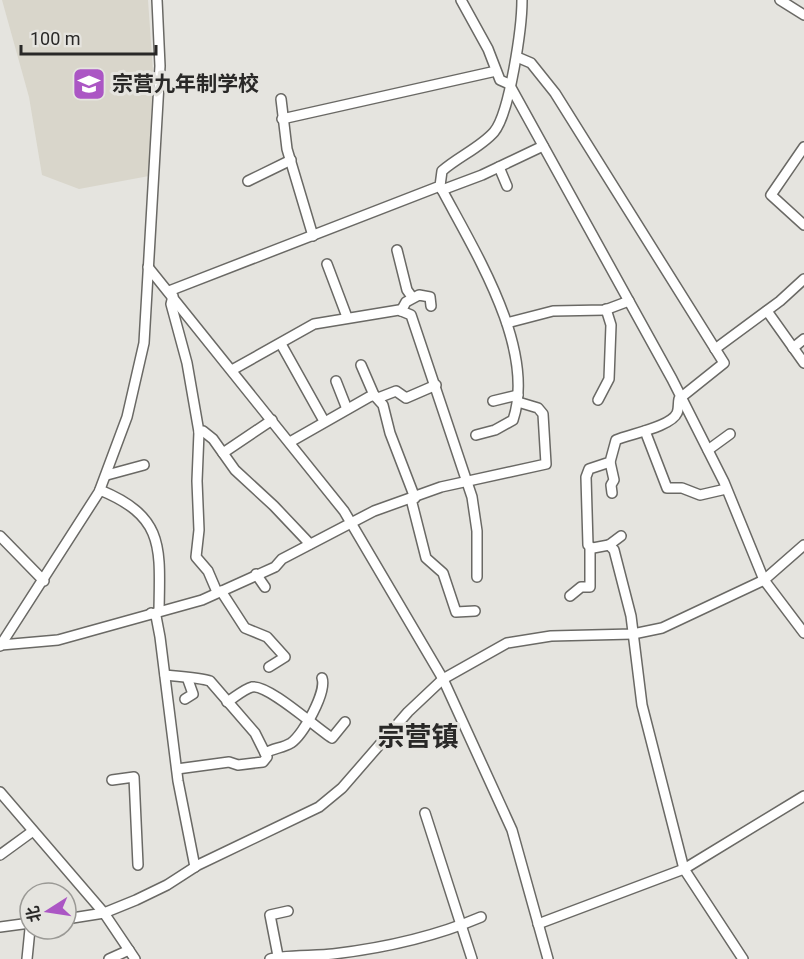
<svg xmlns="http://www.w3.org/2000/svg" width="804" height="959" viewBox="0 0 804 959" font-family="Roboto,'Noto Sans SC',sans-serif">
<rect width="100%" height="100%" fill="#e5e4df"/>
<polygon fill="#d9d6cb" points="2,0 148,0 153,71 149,176 79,189 42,175 29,97"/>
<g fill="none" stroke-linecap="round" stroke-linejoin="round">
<g stroke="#6a6965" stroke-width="12">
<g id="minor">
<polyline points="461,0 488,49 500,80 509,84 672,379 724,482 764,580 804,633"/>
<polyline points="780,0 804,15"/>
<path d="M517,57l14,6 24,30 169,270 -45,36c-1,4 0,10 -2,14 -6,14 -48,21 -61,27l-6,22 -21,7 -3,8 2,68 5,3 16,-3 5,5 17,66 11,89 42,164 59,90"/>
<polyline points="281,99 287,149 313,236"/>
<polyline points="282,119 496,71"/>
<polyline points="804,147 771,195 804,225"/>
<polyline points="499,167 507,186"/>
<polyline points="248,181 291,160"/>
<path d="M440,186c33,63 97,162 73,234l-18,10 -19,5"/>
<polyline points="442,190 482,175 543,146"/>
<polyline points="397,250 407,290 412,297"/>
<polyline points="327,264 347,317"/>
<polyline points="148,267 344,511 443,679 512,830 548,959"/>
<path d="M169,291l271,-105 2,-15c16,-14 39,-24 52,-39 16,-19 28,-106 28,-132"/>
<polyline points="173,296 171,304 187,363 199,432 197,481 199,530 196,557 208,571 217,592"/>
<polyline points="401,311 406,302 419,295 430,297 431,306"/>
<polyline points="767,311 804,363"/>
<polyline points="507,323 553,311 605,310 629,301"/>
<polyline points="281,344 324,421"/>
<polyline points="793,348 804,339"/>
<polyline points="715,349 780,301 804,279"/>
<polyline points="361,365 374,395 383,405 390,433 415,498"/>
<polyline points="232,370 314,324 399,310 411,315 472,497 477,531 477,577"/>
<polyline points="336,381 347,409"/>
<polyline points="598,400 609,379 611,325 606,309"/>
<polyline points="493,401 518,395"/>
<polyline points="645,431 667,488 682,488 700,495 726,489"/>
<polyline points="199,432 203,431 213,439 235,470 274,506 310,544"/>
<polyline points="290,442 369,397 374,395 378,398 396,391 406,398 436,385"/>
<polyline points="708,450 730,434"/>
<polyline points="223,453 272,420"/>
<polyline points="610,462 614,480 611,485 612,493"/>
<polyline points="107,475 144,465"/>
<path d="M100,490c65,27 60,57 59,121"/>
<polyline points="411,499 426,558 443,573 456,612 475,611"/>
<polyline points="0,536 44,581"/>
<polyline points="609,545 621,536"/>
<polyline points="256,574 265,587"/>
<polyline points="221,591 245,628 267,637 285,657 269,667"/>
<polyline points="570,596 581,587 590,587 590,547"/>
<polyline points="151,613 156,616 160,637 178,781 195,867"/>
<polyline points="1,645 58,640 202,600 275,567 282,559 374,511 441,487 546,464 543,414 538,408 518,402"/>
<polyline points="0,646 99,492 127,417 144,343 160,66 157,0"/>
<path d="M165,675c11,1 38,3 45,6l45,52 12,24 -4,5 -25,3 -9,-3 -52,7"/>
<polyline points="185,699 193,694 188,680"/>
<path d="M227,702c7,-4 17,-13 25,-15 16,-3 64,41 80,51l13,-16"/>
<path d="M265,753c9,-5 18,-5 26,-10 12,-8 36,-51 31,-65"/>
<polyline points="112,780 134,777 138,865"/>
<polyline points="0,792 104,913 135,959"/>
<polyline points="425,813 472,959"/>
<polyline points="0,855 33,831"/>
<polyline points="66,919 104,913 136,900 167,885 198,865 319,807 342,788 408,712 443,679 507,643 551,636 633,634 662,628 764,580 804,545"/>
<polyline points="538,924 684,869 804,796"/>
<polyline points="0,927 30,923"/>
<polyline points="278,956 270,915 288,911"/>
<polyline points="27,959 30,929"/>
<polyline points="109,959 129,950"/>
<path d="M270,959c8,-4 50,-3 63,-5 51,-6 101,-17 148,-37"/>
</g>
</g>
<use href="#minor" stroke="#fff" stroke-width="9"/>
</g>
<defs>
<g id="school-square" transform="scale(1.725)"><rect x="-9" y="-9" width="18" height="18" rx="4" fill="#ab56c4" stroke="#e5e4df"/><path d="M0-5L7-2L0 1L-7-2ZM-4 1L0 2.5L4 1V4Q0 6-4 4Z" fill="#fff"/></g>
</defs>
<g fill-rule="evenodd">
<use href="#school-square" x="89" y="84"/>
</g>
<g text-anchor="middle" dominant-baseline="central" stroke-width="6" stroke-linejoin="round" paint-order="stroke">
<g font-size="21" font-weight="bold" fill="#292827" stroke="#e5e4df" text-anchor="start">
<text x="112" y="84">宗营九年制学校</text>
</g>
<g font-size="27" font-weight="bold" fill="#292827" stroke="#e5e4df">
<text x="418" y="737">宗营镇</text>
</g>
</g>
<g transform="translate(48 911) rotate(258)"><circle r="28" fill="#e5e4df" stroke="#9a9995" stroke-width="1.5"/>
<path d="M0-4.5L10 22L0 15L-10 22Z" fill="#ab56c4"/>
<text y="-9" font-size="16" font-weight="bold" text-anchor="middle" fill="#292827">北</text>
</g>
<path d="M21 45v9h135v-9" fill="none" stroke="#292827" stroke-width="3"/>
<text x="30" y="45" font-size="18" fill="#292827" stroke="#e5e4df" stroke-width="4.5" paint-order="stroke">100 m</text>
</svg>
